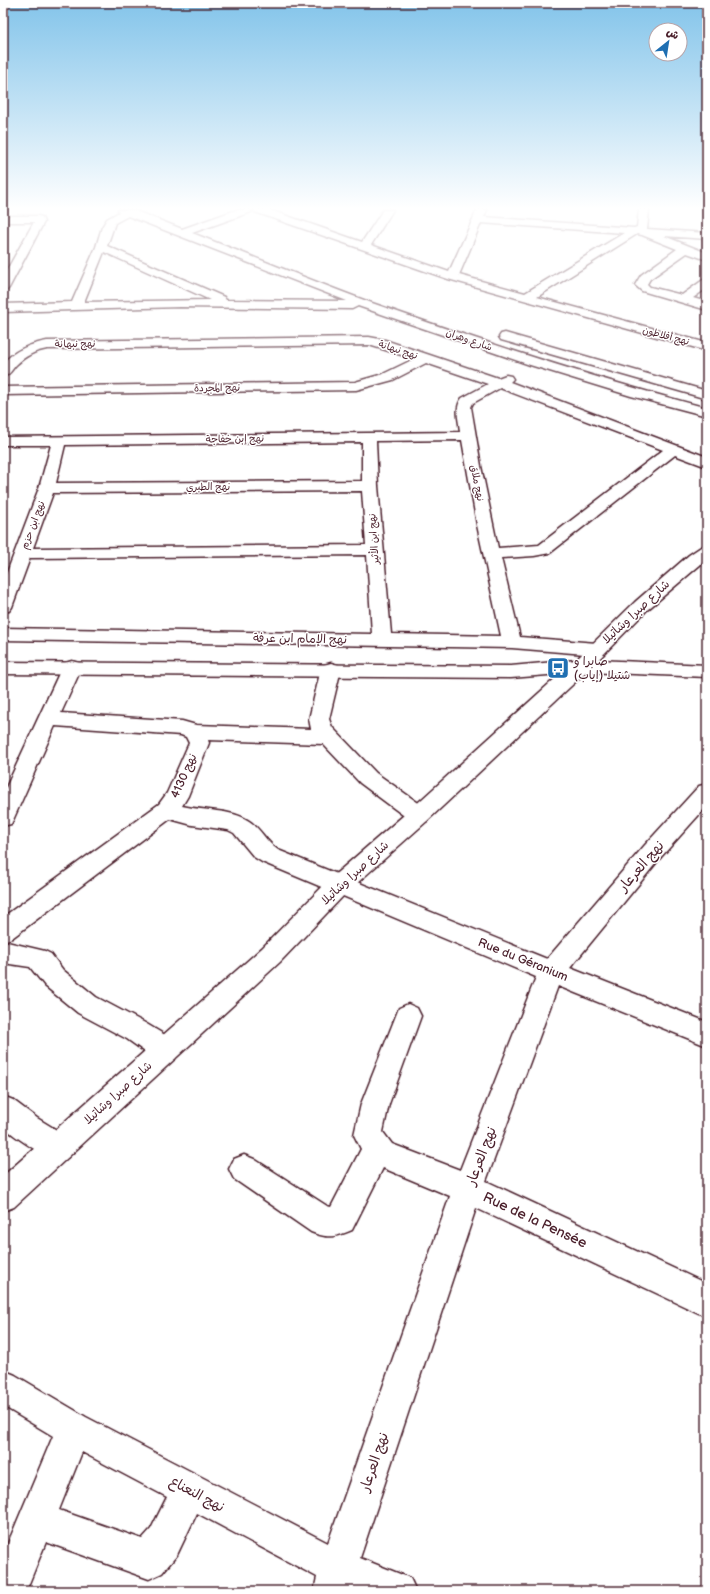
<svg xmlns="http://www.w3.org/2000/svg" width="710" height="1594" viewBox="0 0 710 1594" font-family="'Balsamiq Sans','Playpen Sans Arabic',sans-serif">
<rect width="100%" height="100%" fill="#fff"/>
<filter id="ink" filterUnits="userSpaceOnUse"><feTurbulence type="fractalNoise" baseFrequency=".025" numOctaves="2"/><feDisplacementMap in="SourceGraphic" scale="8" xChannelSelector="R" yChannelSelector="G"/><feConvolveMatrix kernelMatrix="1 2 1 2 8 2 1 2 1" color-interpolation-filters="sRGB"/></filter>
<g filter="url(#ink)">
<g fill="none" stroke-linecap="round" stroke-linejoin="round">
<g stroke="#4a1f2b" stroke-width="3">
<g id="street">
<path d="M118,210h15l49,19 54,-19h16l-1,2 -59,21c60,23 120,48 180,70 111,39 222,75 335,105v8l-76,-20 -101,-31 -172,-59 -6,3 -172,-2 -177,5v-8l69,-2 24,-55 6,-20 5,-8 12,-7zM128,216l219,85 -121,-1 -2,-3 -117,-51 8,-23zM104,252l106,48 -126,2z"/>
<path d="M254,210h16l92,32 21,-32h10l-22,35 78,27 28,-62h10l-3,7 150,11 3,-1 2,-17h10l-2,19 60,4v6l-43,-3 43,17v7l-20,-7 -37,26 -3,5 3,3 32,8 21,-15 4,-1v9l-14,10 14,4v8l-65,-19 -7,-6 6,-10 36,-26 -35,-14 -5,-1 -100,63 170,46v8l-259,-72 -193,-67zM481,223l143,10 -99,60 -66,-18z"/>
<polygon points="3,216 38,216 42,217 44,222 9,288 7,290 3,292 3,277 34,222 3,222"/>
<polygon points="505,333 707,391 707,399 501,340 499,337 501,334"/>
<path d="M369,337l16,3 113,38 8,-3 5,1 2,3 -3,3 197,75v10l-32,-12 -125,98 -16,3 -33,2 19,79 77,6 7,2 3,4 -3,4 -7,2 -85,-7 -509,-8v-12l369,6 -5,-79 -337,3 -18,49 -3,4 -6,1v-29l36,-95 12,-43h-48v-8l457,-5c-1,-13 -6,-23 2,-34l26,-14 -62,-21 -33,17 -37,10 -353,5v-8l352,-5 28,-8 31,-15 -45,-14 -322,4c-12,2 -22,7 -31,16 -4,4 -6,10 -13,12v-14c12,-13 27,-19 44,-22zM500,388l163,62 -124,95 -41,3 -17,-82 -10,-59 2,-4zM462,440l15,85 24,111 -110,-2 -13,-148 -2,-45zM362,442v39l-306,2 9,-38zM362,491l4,54 -333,3 20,-55z"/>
<path d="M72,661l7,2 3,4 -21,46 121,8 14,4 115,4 -2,-10 12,-50 3,-4 7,-2 7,2 3,4 -12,50 3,8 44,46 51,36 3,6 -3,6 -8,2 -8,-2 -51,-38 -37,-39 -115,-4 1,3 -21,53 -6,10c20,5 50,3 67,15 12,8 17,21 29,29l269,109 98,-114 54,-59 8,-2v22l-46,51 -91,111 137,54v24l-149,-60 -72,195 221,103v33l-231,-109 -116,350 50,20 6,13h-102l3,-14 -120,-64 -20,42 -15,18 -13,6 -103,-37 -20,49h-23v-36l50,-119 -50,-30v-36l12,5 71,42 242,126 122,-347 -67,-28 -31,62c-17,7 -23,9 -41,2l-77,-53 -5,-10 5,-10 10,-4 10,4 73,47 4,1 30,-58 -7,-14 7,-31 38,-96 9,-4 9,4 4,8 -32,88 -6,28 9,12 68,26 76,-193 -274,-115 -8,-5 -20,-24 -6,-3 -36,-5 -22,-6 -158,119 -9,3v-24l156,-113 8,-11 22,-50 -3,-6 -5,-2 -126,-9 -41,92 -3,6 -8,2v-32l59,-127 3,-4zM82,1452l85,45 -16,32 -9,10 -83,-29z"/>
<polygon points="3,941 45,951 51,954 63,970 96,997 145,1023 175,1041 179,1050 175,1059 165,1062 155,1059 127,1039 78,1013 45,986 30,967 3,963"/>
<path d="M3,1096l10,4 24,18 31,19 5,10 -5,10 -10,4c-20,-8 -38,-21 -55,-34z"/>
</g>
</g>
<g stroke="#4a1f2b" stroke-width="3">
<polygon id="secondary" points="707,546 707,559 647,610 598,660 707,665 707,677 586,672 427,821 347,892 280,962 14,1207 3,1211 3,1176 262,948 331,878 411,809 560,674 511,678 3,674 3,662 511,666 576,660 635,602 689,555 701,547"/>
</g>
<use href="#street" fill="#fff" fill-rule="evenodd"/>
<use href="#secondary" fill="#fff" fill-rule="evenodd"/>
</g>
</g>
<linearGradient id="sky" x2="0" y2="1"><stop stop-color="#83c4ea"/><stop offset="0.48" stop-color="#fff"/><stop offset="1" stop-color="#fff" stop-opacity="0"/></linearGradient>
<rect width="710" height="434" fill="url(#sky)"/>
<defs>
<g id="bus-square" transform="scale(1.15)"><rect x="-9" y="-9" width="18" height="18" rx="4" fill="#1f6fb2" stroke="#fff"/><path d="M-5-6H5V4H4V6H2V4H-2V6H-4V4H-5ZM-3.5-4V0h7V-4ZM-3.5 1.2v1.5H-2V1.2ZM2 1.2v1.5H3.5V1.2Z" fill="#fff"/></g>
</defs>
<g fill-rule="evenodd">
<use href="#bus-square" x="558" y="668"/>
</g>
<g text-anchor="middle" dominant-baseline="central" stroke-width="3" stroke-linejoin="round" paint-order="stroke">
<g font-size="10" fill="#4a1f2b" stroke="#fff">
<text transform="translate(666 336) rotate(15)">نهج أفلاطون</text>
<text transform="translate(469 340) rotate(19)">شارع وهران</text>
<text transform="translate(75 344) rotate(-1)">نهج نبهانة</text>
<text transform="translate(398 350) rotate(18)">نهج نبهانة</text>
<text transform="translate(217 388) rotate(-1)">نهج المجردة</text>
<text transform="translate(235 439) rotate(-1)">نهج إبن خفاجة</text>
<text transform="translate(477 483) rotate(79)">نهج ملاق</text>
<text x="208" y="487">نهج الطبري</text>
<text transform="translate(33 525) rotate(-69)">نهج ابن حزم</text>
<text transform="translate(374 539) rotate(-94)">نهج ابن الأثير</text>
</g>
<g font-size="12" fill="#4a1f2b" stroke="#fff">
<text transform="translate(636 612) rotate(-43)">شارع صبرا وشاتيلا</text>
<text transform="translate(300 639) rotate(1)">نهج الإمام ابن عرفة</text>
<text transform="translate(184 776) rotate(-66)">نهج 4130</text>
<text transform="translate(355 873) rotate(-43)">شارع صبرا وشاتيلا</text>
<text transform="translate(523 960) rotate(22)">Rue du Géranium</text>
<text transform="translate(118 1093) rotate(-42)">شارع صبرا وشاتيلا</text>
</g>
<g font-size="12" fill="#4a1f2b" stroke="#fff" text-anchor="start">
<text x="574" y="661">صابرا و<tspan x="574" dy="14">شتيلا (إياب)</tspan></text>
</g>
<g font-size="14" fill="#4a1f2b" stroke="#fff">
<text transform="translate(641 866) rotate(-49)">نهج العرعار</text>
<text transform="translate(481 1156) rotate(-69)">نهج العرعار</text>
<text transform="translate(535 1220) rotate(25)">Rue de la Pensée</text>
<text transform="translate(374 1462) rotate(-71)">نهج العرعار</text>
<text transform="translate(197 1494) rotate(28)">نهج النعناع</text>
</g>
</g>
<rect width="710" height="1594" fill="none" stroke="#fff" stroke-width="16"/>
<rect x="8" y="8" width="694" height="1578" fill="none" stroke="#4a1f2b" stroke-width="1.5" filter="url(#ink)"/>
<g transform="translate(668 42) rotate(30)"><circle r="19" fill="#ffffff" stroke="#b7a5aa"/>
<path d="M0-3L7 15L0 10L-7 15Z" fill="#1f6fb2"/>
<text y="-6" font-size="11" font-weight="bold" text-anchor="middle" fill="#4a1f2b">ش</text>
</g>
</svg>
